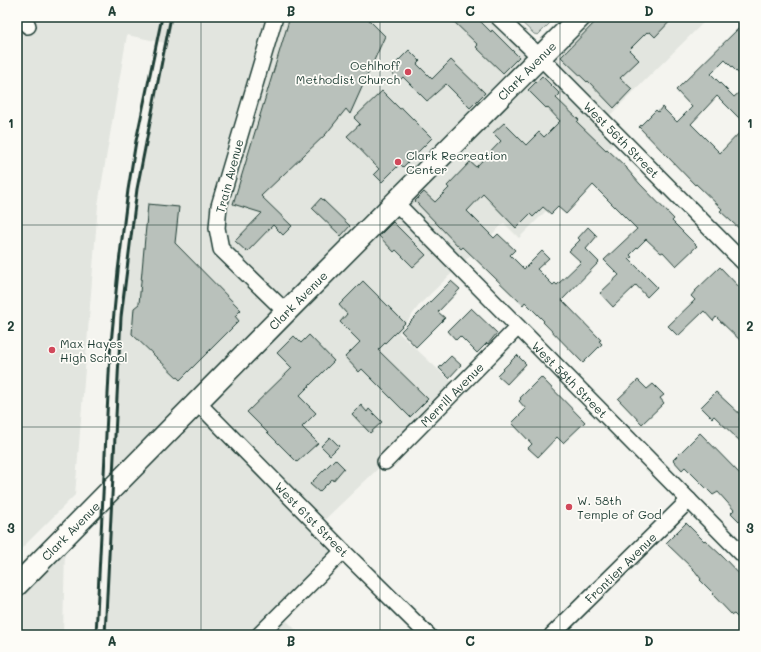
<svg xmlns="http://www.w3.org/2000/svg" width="761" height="652" viewBox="0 0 761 652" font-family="Mali,sans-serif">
<rect width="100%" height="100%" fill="#f4f4ef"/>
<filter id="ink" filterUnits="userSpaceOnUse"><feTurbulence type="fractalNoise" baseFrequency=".025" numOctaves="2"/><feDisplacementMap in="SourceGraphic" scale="8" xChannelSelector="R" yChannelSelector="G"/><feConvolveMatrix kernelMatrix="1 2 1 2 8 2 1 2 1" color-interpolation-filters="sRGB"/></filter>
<g filter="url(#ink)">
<g fill="#e2e5df">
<polygon points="17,17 498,17 539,57 579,17 709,17 604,121 620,137 519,238 504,223 420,304 399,333 458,388 385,462 319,525 343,551 280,614 301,635 105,635 121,317 137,189 165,43 127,35 98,205 75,495 17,553"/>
<polygon points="65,550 63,635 17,635 17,600"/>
</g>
<polygon fill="#d1d6d1" stroke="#788a82" points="516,17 556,17 538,35 534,34"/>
<g fill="#b9c1bb" stroke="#1f3d34">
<polygon points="290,17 366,17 385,36 350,114 346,109 326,134 261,196 292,226 283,235 273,225 247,252 235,241 262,213 233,204"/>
<polygon points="449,17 476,17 491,32 492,30 519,57 503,73 476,47 478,45"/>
<polygon points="600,17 624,17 630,23 635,17 674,17 655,37 650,32 648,33 647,32 629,50 639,60 620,78 632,89 614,108 588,81 587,82 561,57"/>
<polygon points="744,23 744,79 725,60 711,74 734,97 744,88 744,123 717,96 691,124 720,153 744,128 744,233 720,211 722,209 696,184 695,185 639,127 656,110 658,112 662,107 677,122 692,107 676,90"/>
<polygon points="409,50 420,61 417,64 432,79 451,60 485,93 470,108 446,84 427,101 403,77 399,81 389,70"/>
<polygon points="542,76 560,94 556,98 579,120 577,122 606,150 607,149 627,168 627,169 640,184 674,219 672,221 697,246 676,266 663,252 661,253 646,239 630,255 632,257 629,259 657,287 647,297 636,285 613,307 600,293 619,275 604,260 637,229 593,185 566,214 558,207 551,214 543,207 533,217 530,214 516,228 483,194 467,211 494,238 498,234 515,250 510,255 524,269 542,251 549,258 537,269 553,285 555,283 557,285 581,262 569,251 580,240 578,238 588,227 597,236 586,249 599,262 562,300 601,340 599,341 602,344 583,363 543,322 544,321 525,302 523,305 463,247 461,249 415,201 424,192 435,202 449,188 447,186 470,162 476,167 501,141 493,133 504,123 526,145 539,132 544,137 560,121 547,107 546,108 528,90"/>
<polygon points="382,91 400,109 402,108 432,138 403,167 400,164 382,182 374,174 379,169 347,136 360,124 354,118"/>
<polygon points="321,198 350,226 341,236 312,208"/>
<polygon points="148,204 179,207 175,243 241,310 235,316 239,321 180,380 132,334 134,308 139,304"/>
<polygon points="393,222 426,255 413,267 396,250 394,252 379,236"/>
<polygon points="720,267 744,292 744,344 716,317 713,321 704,311 678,336 668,326 695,300 691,296 695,291"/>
<polygon points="363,281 405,323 378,350 428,399 410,417 362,369 359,372 345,357 360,342 340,322 347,314 339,305"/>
<polygon points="451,281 460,289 438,312 445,318 416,347 401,331"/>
<polygon points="471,308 497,333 488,344 487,343 477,353 460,336 456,340 448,331"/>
<polygon points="309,335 334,361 299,396 316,413 302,427 318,443 297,462 247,412 292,368 277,353 294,336 301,343"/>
<polygon points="517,355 526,364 507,384 497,375"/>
<polygon points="451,356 461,365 449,378 439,368"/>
<polygon points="541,377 585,422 563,443 557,437 538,457 528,448 532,444 512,423 526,409 519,401 521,399 520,398"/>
<polygon points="638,380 647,389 653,384 664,395 660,398 664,403 642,424 618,399"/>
<polygon points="716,392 742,416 739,419 744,424 744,445 714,416 712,418 701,407"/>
<polygon points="361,405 367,412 369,409 382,422 370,433 352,414"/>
<polygon points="700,433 744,478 744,526 731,513 734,510 718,492 713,495 685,467 682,470 673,460"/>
<polygon points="330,437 339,446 330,455 321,446"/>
<polygon points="335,459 344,468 333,481 332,479 319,492 310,484"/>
<polygon points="686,523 704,541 705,540 722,556 744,579 744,624 734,614 732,615 713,595 714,594 700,580 701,579 695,571 666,543"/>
</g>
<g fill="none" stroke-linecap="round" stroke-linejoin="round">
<g stroke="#1f3d34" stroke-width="18">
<g id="street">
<polyline points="24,17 28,26"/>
<polyline points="275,17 219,206 217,228 221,249 286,312"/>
<path id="s1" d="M498,17l42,40 204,206"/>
<path id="s2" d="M395,202l349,354"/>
<path id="s3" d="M197,402l146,149 85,84"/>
<path id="s4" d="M385,462l133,-135"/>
<polyline points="259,635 343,551"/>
<path id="s5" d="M552,635l137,-135"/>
</g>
</g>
<g stroke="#1f3d34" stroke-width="24">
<g id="secondary">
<path id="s6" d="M17,585l269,-273 294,-295"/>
</g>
</g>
<use href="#street" stroke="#fdfcf7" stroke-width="15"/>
<use href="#secondary" stroke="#fdfcf7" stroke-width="21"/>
<g stroke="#1f3d34" stroke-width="3">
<polyline points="96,635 110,354 118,271 128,190 136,141 162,17"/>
<polyline points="105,635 121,317 137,189 162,61 171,17"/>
</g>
</g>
</g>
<path fill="none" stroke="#1f3d34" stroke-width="1" stroke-opacity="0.55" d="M201,17v618M380,17v618M560,17v618M17,225h727M17,427h727"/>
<g fill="#d1495b" stroke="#fdfcf7" stroke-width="1.5">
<circle cx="408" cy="72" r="4"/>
<circle cx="398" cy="162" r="4"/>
<circle cx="52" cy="350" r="4"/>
<circle cx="569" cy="507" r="4"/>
</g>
<g text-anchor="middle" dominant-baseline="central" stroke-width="3.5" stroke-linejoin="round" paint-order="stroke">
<g font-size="12" fill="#1f3d34" stroke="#fdfcf7" text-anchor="start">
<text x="400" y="65" text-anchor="end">Oehlhoff<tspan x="400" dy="14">Methodist Church</tspan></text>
<text x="406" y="155">Clark Recreation<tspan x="406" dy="14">Center</tspan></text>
<text x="60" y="343">Max Hayes<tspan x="60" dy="14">High School</tspan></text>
<text x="577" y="500">W. 58th<tspan x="577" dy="14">Temple of God</tspan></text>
</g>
<g font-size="12" fill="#1f3d34" stroke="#fdfcf7">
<text stroke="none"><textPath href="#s6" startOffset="724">Clark Avenue</textPath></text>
<text stroke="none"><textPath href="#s1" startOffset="174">West 56th Street</textPath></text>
<text transform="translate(229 176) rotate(-75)">Train Avenue</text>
<text stroke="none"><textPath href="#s6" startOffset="400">Clark Avenue</textPath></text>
<text stroke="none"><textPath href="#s2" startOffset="249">West 58th Street</textPath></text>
<text stroke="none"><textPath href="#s4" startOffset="95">Merrill Avenue</textPath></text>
<text stroke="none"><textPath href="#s3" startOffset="164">West 61st Street</textPath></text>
<text stroke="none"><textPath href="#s6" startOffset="76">Clark Avenue</textPath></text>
<text stroke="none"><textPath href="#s5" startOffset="96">Frontier Avenue</textPath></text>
</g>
</g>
<rect width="761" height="652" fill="none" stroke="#fdfcf7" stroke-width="44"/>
<rect x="22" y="22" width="717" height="608" fill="none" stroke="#1f3d34" stroke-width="1.5"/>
<g font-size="13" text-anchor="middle" font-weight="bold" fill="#1f3d34">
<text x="112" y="16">A</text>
<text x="291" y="16">B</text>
<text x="470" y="16">C</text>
<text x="649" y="16">D</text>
<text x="11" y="128">1</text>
<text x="750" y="128">1</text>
<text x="11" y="331">2</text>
<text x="750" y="331">2</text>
<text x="11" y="533">3</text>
<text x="750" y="533">3</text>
<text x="112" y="646">A</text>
<text x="291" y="646">B</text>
<text x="470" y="646">C</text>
<text x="649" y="646">D</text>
</g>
</svg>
